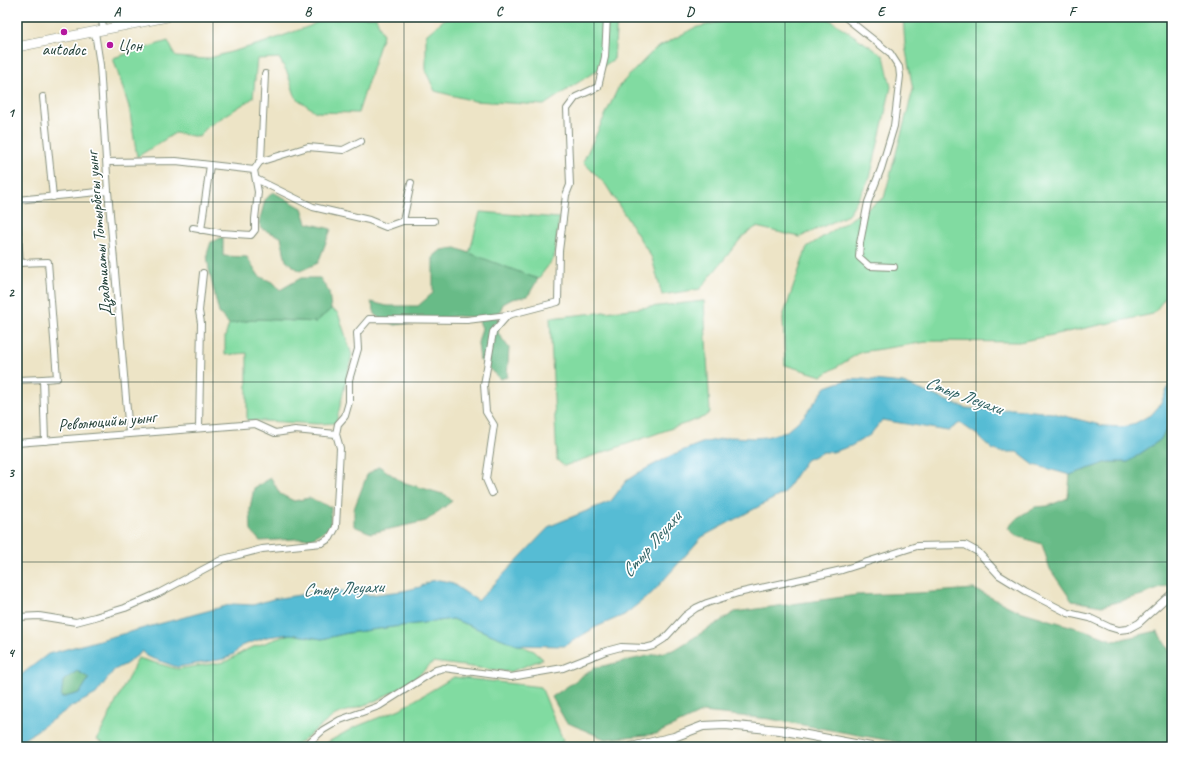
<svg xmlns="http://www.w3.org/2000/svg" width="1189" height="764" viewBox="0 0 1189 764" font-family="Caveat,sans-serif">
<rect width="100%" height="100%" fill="#fff"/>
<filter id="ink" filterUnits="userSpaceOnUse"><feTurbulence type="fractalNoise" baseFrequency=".025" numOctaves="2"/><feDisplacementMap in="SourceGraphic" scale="8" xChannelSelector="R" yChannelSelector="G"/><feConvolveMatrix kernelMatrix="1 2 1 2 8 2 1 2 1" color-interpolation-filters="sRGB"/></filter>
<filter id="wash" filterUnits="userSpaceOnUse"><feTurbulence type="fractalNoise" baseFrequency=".012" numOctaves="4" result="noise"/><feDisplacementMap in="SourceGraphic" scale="16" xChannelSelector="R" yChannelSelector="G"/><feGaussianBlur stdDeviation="0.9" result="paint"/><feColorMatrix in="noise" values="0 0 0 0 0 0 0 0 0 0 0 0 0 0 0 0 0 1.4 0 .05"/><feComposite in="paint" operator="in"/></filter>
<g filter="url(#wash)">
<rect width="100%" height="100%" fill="#ede4c6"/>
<g fill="#81dba1" stroke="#508c6a">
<polygon points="325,17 376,17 383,35 358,113 316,112 296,98 287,72 279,58 257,59 253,98 207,127 199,137 175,133 137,157 129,107 113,58 168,41 176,57 206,59 263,43 310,26"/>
<polygon points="447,17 617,17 614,59 544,105 474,101 435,91 426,72 426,35"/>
<polygon points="740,17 826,17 884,56 891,87 870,178 848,215 800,237 756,227 743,236 700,289 662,295 652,258 606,185 583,162 619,86 655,49 694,28"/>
<polygon points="903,17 1171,17 1172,273 1171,290 1153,314 1019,342 933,341 861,352 822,376 785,365 783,317 807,247 884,198 913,90 905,45"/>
<polygon points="480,212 559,218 554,258 538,279 469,254"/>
<polygon points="704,301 710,412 704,417 564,466 557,460 550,318"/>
<polygon points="331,309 338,313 352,355 336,423 318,424 247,420 247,353 225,355 225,337 229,324 258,319 316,322"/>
<polygon points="453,619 534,651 543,659 510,672 433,662 410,683 373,702 335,715 294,747 110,747 97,740 138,658 177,669 225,662 248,649 290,634 322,639 348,633"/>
<polygon points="454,677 541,687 563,740 559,747 319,747 353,728 400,709"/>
</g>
<g fill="#68bb87" stroke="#447c5e">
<polygon points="273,192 302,208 307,223 331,229 318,263 300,271 286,261 281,237 262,229 259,223 265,200"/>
<polygon points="223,237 223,256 247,257 259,276 274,283 280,290 301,278 320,278 329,292 331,309 316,322 258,319 229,324 219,313 209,270 207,254 211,242"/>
<polygon points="456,248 538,279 528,296 512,299 503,304 498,316 498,333 509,348 507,377 500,379 480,360 478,343 482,328 477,317 456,316 395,325 376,316 371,302 387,306 418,306 433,293 433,257 441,250"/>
<polygon points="1172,426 1172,584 1142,595 1102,606 1072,601 1050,569 1042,544 1017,536 1008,528 1017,518 1035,507 1048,506 1068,498 1070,475 1108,462 1128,462 1160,440 1168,427"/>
<polygon points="379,466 402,482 446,495 452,501 426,521 371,533 354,526 354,509 367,475"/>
<polygon points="271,478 280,494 294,501 309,498 331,507 330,528 312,538 260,541 251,531 250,508 254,488"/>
<polygon points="974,589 1016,610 1090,632 1114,641 1157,631 1172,655 1172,747 925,747 770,719 703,712 656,734 605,739 566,722 552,697 594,668 674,650 735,612 857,595 918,593"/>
<polygon points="77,671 89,678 80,693 60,698 63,681"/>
</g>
<path fill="#56bcd4" stroke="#3a7c84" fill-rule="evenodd" d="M863,379l40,4 63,25 24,2 23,-1 40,4 51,13 18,1 10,-2 20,-11 7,-8 13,-26v46l-4,1 -8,13 -32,22h-20l-38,13 -36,-10 -17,-13h-17l-8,-3 -16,-15 -16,-11 -12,8 -66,-11 -12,15 -19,11 -18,6h-10l-17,8 -22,33 -82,44 -50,56 -28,22 -28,12 -32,19 -47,-1 -64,-26 -105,14 -26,6 -32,-5 -23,3 -26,9 -7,8 -10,5 -47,8 -31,-11 -3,-5 -17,13 -12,6 -18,24 -25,13 -54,37v-66l31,-24 185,-50 20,1 20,-6 47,-7 22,-1 27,4 34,-4 17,-4 10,-6 9,-1 11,2 28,19 72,-75 61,-25 15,-20 12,-8 36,-19 28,-11 28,-6 24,1 12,-1 21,-6 17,-15 22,-29 20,-7zM77,671l12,7 -9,15 -19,5 2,-17z"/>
</g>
<g filter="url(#ink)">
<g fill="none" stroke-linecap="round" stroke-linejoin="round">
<g stroke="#86907d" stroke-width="8">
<g id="minor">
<polyline points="101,17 104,30"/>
<polyline points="845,17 890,53 899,67 900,76 894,126 881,169 868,202 860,243 859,257 869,266 894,267"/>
<polyline points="95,32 100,65 108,191 129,433"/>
<polyline points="43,97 53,197"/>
<polyline points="107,162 176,161 254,170 258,192 255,219 255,230 251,235 221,233 193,228"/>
<polyline points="259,162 308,147 343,150 361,141"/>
<polyline points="254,170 261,160 265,74"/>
<polyline points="256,179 313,207 369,220 386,227 403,221 434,221"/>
<polyline points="17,200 108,191"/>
<polyline points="17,220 20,263"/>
<polyline points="403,221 411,183"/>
<polyline points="201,230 210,165"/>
<polyline points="17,263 48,262 57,378 43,379 45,441"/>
<polyline points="17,380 43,379"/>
<polyline points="199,428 201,323 199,311 203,273"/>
<polyline points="336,434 338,424 345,416 349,402 349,380 358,349 357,333 369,319 467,320 508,315"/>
<polyline points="17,443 255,424 275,433 295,430 336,434 340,448 336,527 330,538 322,543 262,549 223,559 159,593 125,608 95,617 76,622 39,616 17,617"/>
<polyline points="492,493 486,479 494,425 486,412 484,385 493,332 508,315 558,302 559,251 566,195 570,185 567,109 576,97 598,87 605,57 607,17"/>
<polyline points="304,747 323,730 340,720 379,706 436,670 444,668 511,677 563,668 606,651 621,647 645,648 653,646 664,639 685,616 696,608 707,603 738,593 842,570 917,546 965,545 978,552 999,575 1025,591 1068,613 1090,618 1109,627 1119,630 1128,629 1139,623 1172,593"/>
</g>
</g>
<g stroke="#86907d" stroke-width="10">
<polyline id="major" points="631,747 674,737 703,726 725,725 780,730 871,747"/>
</g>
<g stroke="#86907d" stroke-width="10">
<polyline id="highway" points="17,47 167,17"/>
</g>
<use href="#minor" stroke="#fff" stroke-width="6"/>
<use href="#major" stroke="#fff" stroke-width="8"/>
<use href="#highway" stroke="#fff" stroke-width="9"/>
</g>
</g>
<path fill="none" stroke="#1f3d34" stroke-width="1" stroke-opacity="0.55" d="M213,17v730M404,17v730M594,17v730M785,17v730M976,17v730M17,202h1155M17,382h1155M17,562h1155"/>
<g fill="#b5179e" stroke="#fff" stroke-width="1.5">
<circle cx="64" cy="32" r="4"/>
<circle cx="110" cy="45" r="4"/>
</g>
<g text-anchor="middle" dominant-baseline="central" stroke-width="3.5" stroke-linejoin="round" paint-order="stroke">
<g font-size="17" fill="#1f3d34" stroke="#fff" text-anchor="start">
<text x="118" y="45">Цон</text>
<text x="64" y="49" text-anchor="middle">autodoc</text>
</g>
<g font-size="17" fill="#1f3d34" stroke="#fff">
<text transform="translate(99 234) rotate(-95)">Дзадтиаты Тотырбегы уынг</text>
<text transform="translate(107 421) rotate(-5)">Революцийы уынг</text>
</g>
<g font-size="18" font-style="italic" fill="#306364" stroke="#fff">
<text transform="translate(964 395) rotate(20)">Стыр Леуахи</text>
<text transform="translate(651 544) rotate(-49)">Стыр Леуахи</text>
<text transform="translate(343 588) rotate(-3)">Стыр Леуахи</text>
</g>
</g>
<rect width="1189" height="764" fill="none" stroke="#fff" stroke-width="44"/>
<rect x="22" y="22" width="1145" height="720" fill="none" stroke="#1f3d34" stroke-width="1.5"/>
<g font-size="13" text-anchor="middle" font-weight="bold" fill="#1f3d34">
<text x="117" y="16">A</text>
<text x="308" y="16">B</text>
<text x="499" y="16">C</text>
<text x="690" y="16">D</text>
<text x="881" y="16">E</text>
<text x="1072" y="16">F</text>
<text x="11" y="117">1</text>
<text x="11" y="297">2</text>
<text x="11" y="477">3</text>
<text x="11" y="657">4</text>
</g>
</svg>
